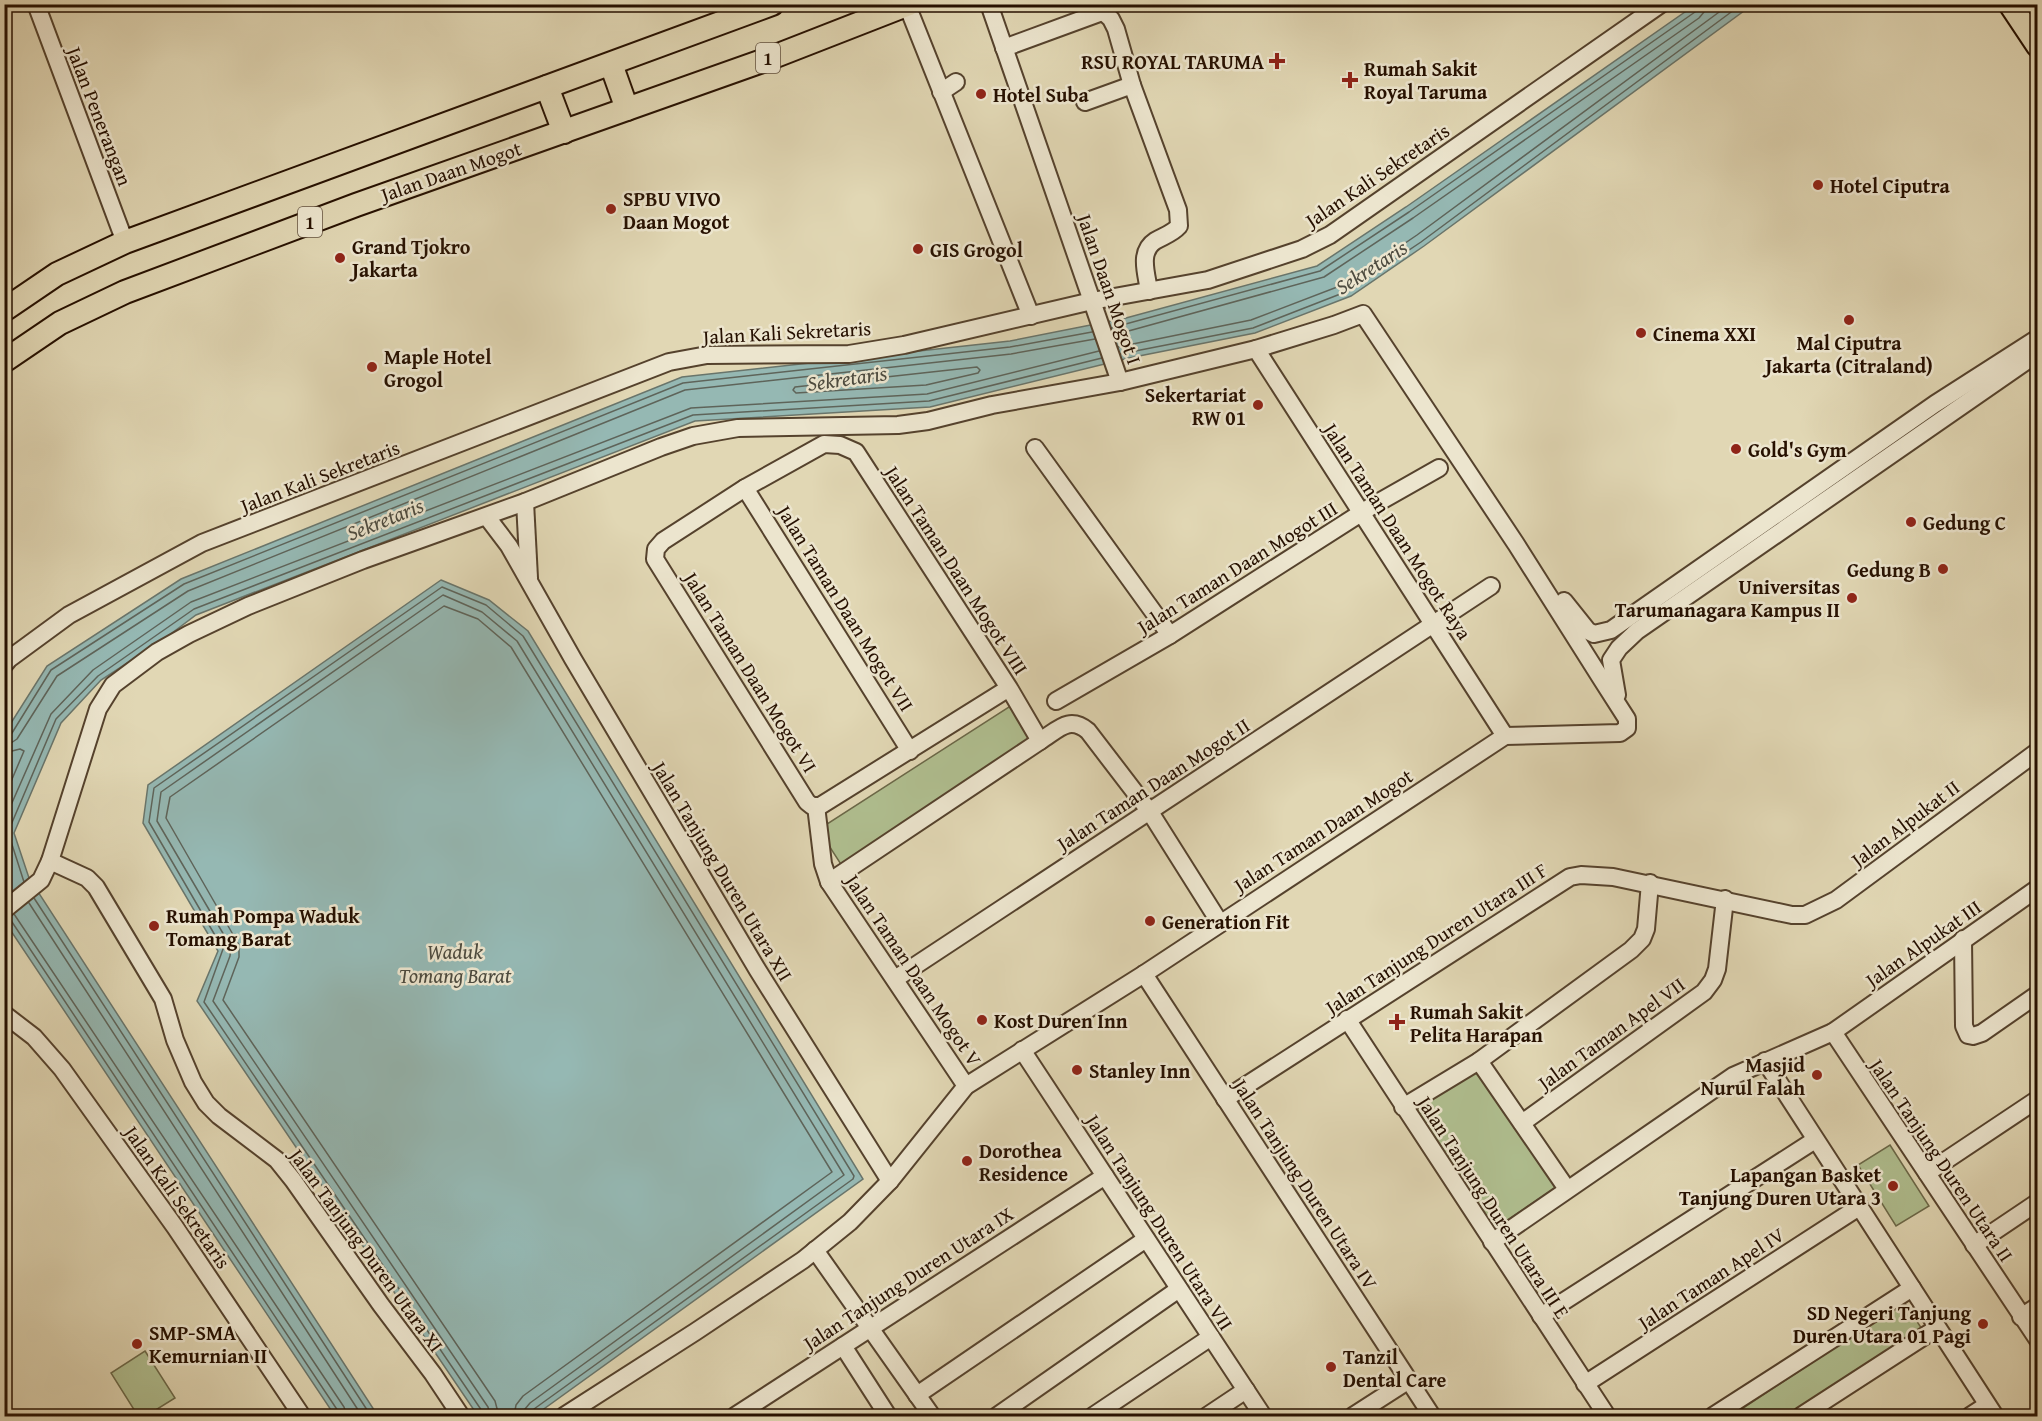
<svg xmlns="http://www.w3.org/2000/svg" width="2042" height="1421" viewBox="0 0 2042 1421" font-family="'Gentium Book Plus',serif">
<rect width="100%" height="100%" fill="#e1d7b4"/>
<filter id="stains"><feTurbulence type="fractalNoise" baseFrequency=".00333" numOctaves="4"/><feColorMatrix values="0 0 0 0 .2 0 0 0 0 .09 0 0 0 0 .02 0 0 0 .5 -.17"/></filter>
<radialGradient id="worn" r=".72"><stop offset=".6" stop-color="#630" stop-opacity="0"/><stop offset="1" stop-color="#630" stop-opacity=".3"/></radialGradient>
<g fill="#b0bf90" stroke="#6b6848" stroke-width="1.5">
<polygon points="1012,705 1039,748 844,869 822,835 827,824"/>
<polygon points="1474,1068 1558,1186 1491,1231 1412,1106"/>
<polygon points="1890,1145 1929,1206 1896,1226 1858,1165"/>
<polygon points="1904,1302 1922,1329 1788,1416 1731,1416"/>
<polygon points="145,1351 175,1398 146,1416 138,1416 111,1373"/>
</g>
<g fill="#95b8b3" stroke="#69756b" stroke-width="1.5">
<polygon points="1695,5 1752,5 1424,246 1351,296 1255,333 1129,358 930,407 695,421 196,615 164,639 101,680 61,723 14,833 29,878 378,1416 335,1416 5,922 4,734 47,666 181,579 682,377 1010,341 1126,318 1317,266 1406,207"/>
<polygon points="441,580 489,600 528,631 863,1179 534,1416 478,1416 197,1001 218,951 143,823 148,785"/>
</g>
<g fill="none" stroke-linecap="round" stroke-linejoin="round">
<g stroke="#5e645a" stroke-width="1.5">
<polyline points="1111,328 1320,271 1409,212 1695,12 1698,4"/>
<polyline points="1114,335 1324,277 1413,218 1699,18 1704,12 1705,4"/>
<polyline points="1118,347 1251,320 1345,284 1417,235 1730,4"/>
<polyline points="1120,354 1253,328 1348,291 1421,242 1742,4"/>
<polygon points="977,367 980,370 978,373 926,385 796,393 793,390 795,387"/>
<polyline points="4,736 12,733 51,670 184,584 683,383 1010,347 1092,332"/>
<polyline points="4,744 11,743 17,739 57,676 188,591 685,390 1011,354 1095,339"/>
<polyline points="4,753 20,749 24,751 4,798"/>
<polyline points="4,821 51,714 93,670 191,602 691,408 927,394 1099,351"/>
<polyline points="24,882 8,832 56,719 98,676 194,609 693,415 929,401 1102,358"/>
<polyline points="34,898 371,1416"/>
<polyline points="29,903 362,1416"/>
<polyline points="14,914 344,1407 347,1416"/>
<polyline points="7,919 12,922 338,1411 339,1416"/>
<polyline points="483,1416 482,1411 204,1002 223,949 149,822 154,788 442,587 486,605 523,636 854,1176 853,1179 534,1409 531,1416"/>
<polyline points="490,1416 488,1407 213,1001 230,956 231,947 157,821 161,792 443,595 482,612 517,641 844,1175 530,1403 525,1409 523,1416"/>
<polyline points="499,1416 495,1401 223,1000 239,957 239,945 166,818 170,797 444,606 478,619 511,647 832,1172 523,1396 516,1405 514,1416"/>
</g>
<g stroke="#55422d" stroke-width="20">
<g id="minor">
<polyline points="36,4 125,242"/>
<polyline points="723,4 729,20"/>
<polyline points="989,4 1120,382"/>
<path d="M1095,4l16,15 5,10 16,56 46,125 1,16c-7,8 -16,10 -24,15 -17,11 -8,34 -6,50"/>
<polyline points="907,5 1031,316"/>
<polyline points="1004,48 1102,12"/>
<polyline points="941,92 956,82"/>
<polyline points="1085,102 1132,85"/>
<polyline points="1256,349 1505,736"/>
<polyline points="1035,448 1170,635"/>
<polyline points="745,488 910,751"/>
<polyline points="525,502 529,578"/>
<polyline points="487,517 509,546 573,659 757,969 890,1181"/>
<polyline points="1564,601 1588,631 1594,634 1611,630 1935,404 2038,338"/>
<polyline points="4,665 9,659 69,615 202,543 669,362 707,355 849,354 904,345 1092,301 1208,280 1302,249 1330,235 1661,4"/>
<polyline points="1009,688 820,806 812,806 807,802 655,559 656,549 663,541 745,488 824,444 840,445 856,452 1009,688 1040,741"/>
<polyline points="1617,695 1611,660 1619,648 1637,631 2038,353"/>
<polyline points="1056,701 1170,635 1372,506 1439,468"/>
<polyline points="816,806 823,864 829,882 966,1086"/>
<polyline points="50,861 87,878 96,887 163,999 175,1040 193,1082 206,1103 219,1116 277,1160 293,1180 381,1305 433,1374 461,1416"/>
<path d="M829,882l211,-141c18,-11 29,-26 48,-10l62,81 70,111"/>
<polyline points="4,910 41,880 50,861 98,709 113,685 157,652 189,634 248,606 363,560 525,502 661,447 693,436 738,428 898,425 928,421 992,405 1120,382 1256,349 1334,325 1363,314 1516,544 1602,680 1627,719 1627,728 1620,733 1505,736 1144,974 966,1086 890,1181 850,1222 803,1260 695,1332 564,1416"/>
<polyline points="1963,939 1964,1026 1968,1035 1973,1036 1982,1033 2038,994"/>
<polyline points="1144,974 1432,1416"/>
<polyline points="895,979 1491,586"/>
<polyline points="4,1014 34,1037 62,1069 175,1227 302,1416"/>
<polyline points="1347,1019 1607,1416"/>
<polyline points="1833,1032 2038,1340"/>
<polyline points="1022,1050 1263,1416"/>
<polyline points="1479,1061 1567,1189"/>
<polyline points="1765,1061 1995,1416"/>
<polyline points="1225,1099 1570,877 1581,875 1613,877 1792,915 1805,915 1836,900 2038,751"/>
<polyline points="1403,1107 1479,1061 1631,950 1642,939 1646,929 1650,883"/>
<polyline points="1522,1123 1704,992 1713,980 1717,969 1725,899"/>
<polyline points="1927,1173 2038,1099"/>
<polyline points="1492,1242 1733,1076 1833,1032 2038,888"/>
<polyline points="1974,1245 2038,1202"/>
<polyline points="815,1250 932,1416"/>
<polyline points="1541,1316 1815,1140"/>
<polyline points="2021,1317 2038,1306"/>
<polyline points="843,1346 888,1416"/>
<polyline points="1585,1384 1859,1207"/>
<polyline points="917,1395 1146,1239"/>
<polyline points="735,1416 1105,1176"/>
<polyline points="997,1416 1179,1289"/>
<polyline points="1093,1416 1211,1337"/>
<polyline points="1207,1416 1246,1390"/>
<polyline points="1353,1416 1409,1380"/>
<polyline points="1713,1416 1912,1288"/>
<polyline points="1801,1416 1937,1328"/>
<polyline points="1970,1416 1987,1405"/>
</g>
</g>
<g stroke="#261000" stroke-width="26">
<g id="highway">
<polyline points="2010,4 2038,46"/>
<polyline points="611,64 627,109"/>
<polyline points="547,87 564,132"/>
<polyline points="4,310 57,274 125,242 772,4"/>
<polyline points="4,361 60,323 125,292 356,205 768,59 909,4"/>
</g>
</g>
<use href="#minor" stroke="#ece5ce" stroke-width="16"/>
<use href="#highway" stroke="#e1d7b4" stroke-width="22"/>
</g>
<g fill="#8f2418" stroke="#ece5ce" stroke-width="2">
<path d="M1274 52h6v6h6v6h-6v6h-6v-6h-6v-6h6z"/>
<path d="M1347 71h6v6h6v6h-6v6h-6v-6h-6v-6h6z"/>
<circle cx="981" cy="94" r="6"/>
<circle cx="1818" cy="185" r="6"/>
<circle cx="611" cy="209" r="6"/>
<circle cx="918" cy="249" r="6"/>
<circle cx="340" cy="258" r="6"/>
<circle cx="1849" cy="320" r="6"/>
<circle cx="1641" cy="333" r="6"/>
<circle cx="372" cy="367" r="6"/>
<circle cx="1258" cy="405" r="6"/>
<circle cx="1736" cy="449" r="6"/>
<circle cx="1911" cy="522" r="6"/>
<circle cx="1943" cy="569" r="6"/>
<circle cx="1852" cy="598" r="6"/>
<circle cx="1150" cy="921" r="6"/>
<circle cx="154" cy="926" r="6"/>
<circle cx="982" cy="1020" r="6"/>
<path d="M1394 1013h6v6h6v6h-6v6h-6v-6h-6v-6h6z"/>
<circle cx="1077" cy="1070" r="6"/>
<circle cx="1817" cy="1075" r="6"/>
<circle cx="967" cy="1161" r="6"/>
<circle cx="1893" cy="1186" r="6"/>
<circle cx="1983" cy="1324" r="6"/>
<circle cx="137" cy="1344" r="6"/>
<circle cx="1331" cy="1367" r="6"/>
</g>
<g text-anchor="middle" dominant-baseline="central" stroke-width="5" stroke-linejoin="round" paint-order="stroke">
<g fill="#ece5ce" stroke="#61503e" stroke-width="1.5">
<rect x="756" y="43" width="24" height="30" rx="4.5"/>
<rect x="298" y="207" width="24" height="30" rx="4.5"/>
</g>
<g font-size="18" font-weight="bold" fill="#261000">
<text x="768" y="58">1</text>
<text x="310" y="222">1</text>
</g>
<g font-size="20" font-weight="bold" fill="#261000" stroke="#ece5ce" text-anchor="start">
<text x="1264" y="61" text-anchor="end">RSU ROYAL TARUMA</text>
<text x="1364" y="68">Rumah Sakit<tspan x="1364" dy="23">Royal Taruma</tspan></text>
<text x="993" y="94">Hotel Suba</text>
<text x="1830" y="185">Hotel Ciputra</text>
<text x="623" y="198">SPBU VIVO<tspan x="623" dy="23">Daan Mogot</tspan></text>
<text x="352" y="246">Grand Tjokro<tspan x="352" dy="23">Jakarta</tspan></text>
<text x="930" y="249">GIS Grogol</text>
<text x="1653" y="333">Cinema XXI</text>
<text x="1849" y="342" text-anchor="middle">Mal Ciputra<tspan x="1849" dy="23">Jakarta (Citraland)</tspan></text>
<text x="384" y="356">Maple Hotel<tspan x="384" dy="23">Grogol</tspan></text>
<text x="1246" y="394" text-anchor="end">Sekertariat<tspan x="1246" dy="23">RW 01</tspan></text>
<text x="1748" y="449">Gold's Gym</text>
<text x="1923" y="522">Gedung C</text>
<text x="1931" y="569" text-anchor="end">Gedung B</text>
<text x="1840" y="586" text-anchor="end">Universitas<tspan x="1840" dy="23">Tarumanagara Kampus II</tspan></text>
<text x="166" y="915">Rumah Pompa Waduk<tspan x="166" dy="23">Tomang Barat</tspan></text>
<text x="1162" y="921">Generation Fit</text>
<text x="1410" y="1011">Rumah Sakit<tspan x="1410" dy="23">Pelita Harapan</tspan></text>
<text x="994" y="1020">Kost Duren Inn</text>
<text x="1805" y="1064" text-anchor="end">Masjid<tspan x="1805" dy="23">Nurul Falah</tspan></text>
<text x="1089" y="1070">Stanley Inn</text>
<text x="979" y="1150">Dorothea<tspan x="979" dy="23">Residence</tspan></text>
<text x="1881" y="1174" text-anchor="end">Lapangan Basket<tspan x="1881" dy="23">Tanjung Duren Utara 3</tspan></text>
<text x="1971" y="1312" text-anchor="end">SD Negeri Tanjung<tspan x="1971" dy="23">Duren Utara 01 Pagi</tspan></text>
<text x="149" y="1332">SMP-SMA<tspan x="149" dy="23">Kemurnian II</tspan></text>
<text x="1343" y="1356">Tanzil<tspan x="1343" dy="23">Dental Care</tspan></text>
</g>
<g font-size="20" fill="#261000" stroke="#ece5ce">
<text transform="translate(100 116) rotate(69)">Jalan Penerangan</text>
<text transform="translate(451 171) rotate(-19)">Jalan Daan Mogot</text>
<text transform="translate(1377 175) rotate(-34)">Jalan Kali Sekretaris</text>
<text transform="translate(1110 289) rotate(71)">Jalan Daan Mogot I</text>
<text transform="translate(787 332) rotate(-3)">Jalan Kali Sekretaris</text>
<text transform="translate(320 476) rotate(-21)">Jalan Kali Sekretaris</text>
<text transform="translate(1398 531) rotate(57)">Jalan Taman Daan Mogot Raya</text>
<text transform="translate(1237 567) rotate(-32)">Jalan Taman Daan Mogot III</text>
<text transform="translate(957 570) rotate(57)">Jalan Taman Daan Mogot VIII</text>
<text transform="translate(846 608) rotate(58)">Jalan Taman Daan Mogot VII</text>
<text transform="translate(751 672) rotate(58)">Jalan Taman Daan Mogot VI</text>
<text transform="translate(1153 784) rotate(-33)">Jalan Taman Daan Mogot II</text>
<text transform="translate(1905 823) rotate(-37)">Jalan Alpukat II</text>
<text transform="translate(1323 830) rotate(-33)">Jalan Taman Daan Mogot</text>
<text transform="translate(723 871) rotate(59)">Jalan Tanjung Duren Utara XII</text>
<text transform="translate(1436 938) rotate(-33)">Jalan Tanjung Duren Utara III F</text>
<text transform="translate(1923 943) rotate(-35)">Jalan Alpukat III</text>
<text transform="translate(914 970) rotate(56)">Jalan Taman Daan Mogot V</text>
<text transform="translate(1611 1033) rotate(-36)">Jalan Taman Apel VII</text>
<text transform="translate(1942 1160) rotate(56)">Jalan Tanjung Duren Utara II</text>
<text transform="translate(1306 1184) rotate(57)">Jalan Tanjung Duren Utara IV</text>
<text transform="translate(178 1197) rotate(55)">Jalan Kali Sekretaris</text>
<text transform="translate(1494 1207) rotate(57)">Jalan Tanjung Duren Utara III E</text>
<text transform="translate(1160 1222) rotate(57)">Jalan Tanjung Duren Utara VII</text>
<text transform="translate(367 1250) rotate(54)">Jalan Tanjung Duren Utara XI</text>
<text transform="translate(908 1278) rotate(-33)">Jalan Tanjung Duren Utara IX</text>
<text transform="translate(1711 1278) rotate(-33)">Jalan Taman Apel IV</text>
</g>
<g font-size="21" font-style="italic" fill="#4d4b3f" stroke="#ece5ce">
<text transform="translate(1371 267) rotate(-33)">Sekretaris</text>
<text transform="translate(847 378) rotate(-8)">Sekretaris</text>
<text transform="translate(385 519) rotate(-22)">Sekretaris</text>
<text x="455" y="951">Waduk<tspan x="455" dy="24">Tomang Barat</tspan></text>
</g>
</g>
<rect width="2042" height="1421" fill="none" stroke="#e1d7b4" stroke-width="24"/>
<rect x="6" y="6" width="2030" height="1409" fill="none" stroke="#261000" stroke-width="3"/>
<rect x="12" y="12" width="2018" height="1397" fill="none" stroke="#261000" stroke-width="1.5"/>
<rect width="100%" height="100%" filter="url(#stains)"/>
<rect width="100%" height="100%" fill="url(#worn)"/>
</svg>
